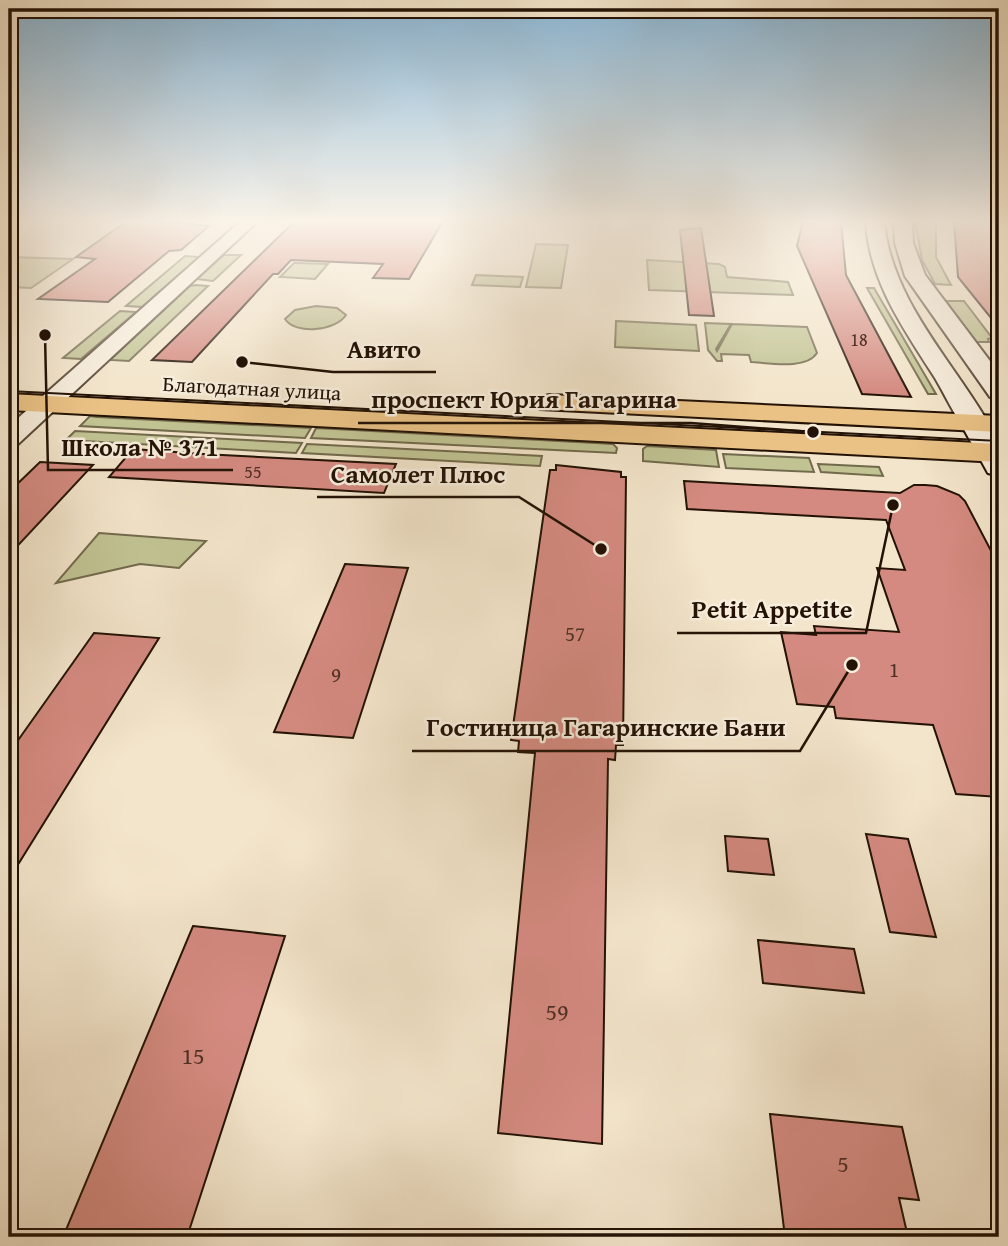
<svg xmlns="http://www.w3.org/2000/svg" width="1008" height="1246" viewBox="0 0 1008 1246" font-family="'Gentium Book Plus',serif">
<rect width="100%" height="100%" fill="#f3e5cb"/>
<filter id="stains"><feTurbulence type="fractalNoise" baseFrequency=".00286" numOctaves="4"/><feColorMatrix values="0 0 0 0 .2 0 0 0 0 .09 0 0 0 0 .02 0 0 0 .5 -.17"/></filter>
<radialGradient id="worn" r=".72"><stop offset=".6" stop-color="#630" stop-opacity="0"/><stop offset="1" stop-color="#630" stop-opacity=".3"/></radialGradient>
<g fill="#c1c393" stroke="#726a4c" stroke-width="2">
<polygon points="915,221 936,221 936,257 951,285 935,284 922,260"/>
<polygon points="536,244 568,245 561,288 526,287"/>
<polygon points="224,255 241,255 213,281 197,279"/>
<polygon points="185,256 199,257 142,307 126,306"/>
<polygon points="9,257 73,259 31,288 9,287"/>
<polygon points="647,260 719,264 725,267 727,277 788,282 793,295 649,290"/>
<polygon points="294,263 295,263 328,264 315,279 280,277"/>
<polygon points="476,275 523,277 520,287 472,285"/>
<polygon points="196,285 208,286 129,361 110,360 190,286"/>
<polygon points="867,288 874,288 936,394 928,394"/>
<polygon points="946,301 964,301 992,338 988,339 989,342 976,342"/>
<path d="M316,306l21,2 9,7c-10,16 -51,20 -61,4l10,-9z"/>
<polygon points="120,311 136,312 81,359 63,358"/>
<polygon points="616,321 696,325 699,351 615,347"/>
<path d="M705,323l26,1 -15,25 1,2 15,-27 75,3 10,26c-11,17 -48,10 -66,9l-2,-7 -28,-1 1,7h-5l-9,-11z"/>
<polygon points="90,416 97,417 311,428 305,438 80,426"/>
<polygon points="316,428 613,444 617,448 616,453 311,438"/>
<polygon points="75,431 302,443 296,453 66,440"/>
<polygon points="307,444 542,456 540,466 302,453"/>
<polygon points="647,446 716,450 719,467 643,461 643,449"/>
<polygon points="723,454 809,458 814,472 726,468"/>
<polygon points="818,464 879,467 883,476 821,472"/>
<polygon points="99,533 206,541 179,568 140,564 56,583"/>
</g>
<g fill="#d48a80" stroke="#231205" stroke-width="2">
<polygon points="127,221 160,221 209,226 181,250 169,251 108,302 38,299 95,259 76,257"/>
<polygon points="295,221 443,221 409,279 373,278 383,264 291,260 278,274 273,274 192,362 152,360"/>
<polygon points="803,221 841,221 846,275 911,397 862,394 797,246"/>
<polygon points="954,221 987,221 992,223 999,265 999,328 958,277"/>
<polygon points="701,228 714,316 689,315 680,230"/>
<polygon points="133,449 203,454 396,464 384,493 109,477"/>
<polygon points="40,462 93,465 9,555 9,492"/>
<polygon points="556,465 621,472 621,477 626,477 623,745 616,745 615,760 608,759 602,1144 498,1133 535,753 518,752 519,741 511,740 550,470 556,470"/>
<polygon points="684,481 900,493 914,485 925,485 937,486 959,495 965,501 999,566 999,797 956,794 933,725 836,718 834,707 797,704 781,632 816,635 814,626 899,632 877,568 905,570 886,520 687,509"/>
<polygon points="345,564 408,568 353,738 274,732"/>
<polygon points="94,633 159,638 9,879 9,753"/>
<polygon points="866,834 908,839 936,937 890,932"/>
<polygon points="725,836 768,839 774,875 728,871"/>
<polygon points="193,926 285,936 187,1237 63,1237"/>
<polygon points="758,940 854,949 864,993 763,983"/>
<polygon points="770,1114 902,1127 919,1200 899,1198 908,1237 785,1237"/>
</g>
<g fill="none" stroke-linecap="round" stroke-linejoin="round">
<g stroke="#574736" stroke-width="4">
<polygon id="minor" points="241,221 258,221 18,444 9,446 9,426"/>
</g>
<g stroke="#574736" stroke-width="4">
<g id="tertiary">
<path d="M866,221h18c7,78 67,138 105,203l-4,6 -10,2 -10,-2c-11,-16 -20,-35 -30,-52 -31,-49 -66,-97 -69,-157z"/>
<polygon points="894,221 912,221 913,243 925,275 999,373 999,399 990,397 905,276 895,243"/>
</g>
</g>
<g stroke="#231205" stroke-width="4">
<polygon id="secondary" points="975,416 985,418 999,441 999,476 988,473 961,424 965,418"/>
</g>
<g stroke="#231205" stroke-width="4">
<g id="primary">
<polygon points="9,394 999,444 999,462 9,410"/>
<polygon points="550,395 999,416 999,432 540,409 536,403 540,397"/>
</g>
</g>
<use href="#minor" fill="#f7eedd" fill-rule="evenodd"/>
<use href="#tertiary" fill="#f7eedd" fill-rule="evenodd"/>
<use href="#secondary" fill="#f7eedd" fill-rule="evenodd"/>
<use href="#primary" fill="#eac286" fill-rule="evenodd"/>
<polyline stroke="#231205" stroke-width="2" points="9,391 999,441"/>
</g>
<linearGradient id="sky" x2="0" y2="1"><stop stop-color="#8ab8d8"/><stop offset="0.56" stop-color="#faf3e8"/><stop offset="1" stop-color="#faf3e8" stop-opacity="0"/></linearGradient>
<rect width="1008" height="395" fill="url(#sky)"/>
<g text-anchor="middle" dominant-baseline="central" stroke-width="5" stroke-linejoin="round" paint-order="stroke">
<g font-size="18" fill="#4f3024">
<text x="859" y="339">18</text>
<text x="253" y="471">55</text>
</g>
<g font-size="21" fill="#231205" stroke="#f7eedd">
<text transform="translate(252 388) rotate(3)">Благодатная улица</text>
</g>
<g font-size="21" fill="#4f3024">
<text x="575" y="633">57</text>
<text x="894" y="669">1</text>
<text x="336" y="674">9</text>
</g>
<g font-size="24" fill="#4f3024">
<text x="557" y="1011">59</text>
<text x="193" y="1055">15</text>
<text x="843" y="1163">5</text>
</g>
</g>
<path fill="none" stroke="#231205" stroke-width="2.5" d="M242 362L333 372H436M813 432L691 423H358M45 335L48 470H233M601 549L519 497H317M893 505L866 633H677M852 665L800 751H412"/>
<g fill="#231205" stroke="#f7eedd" stroke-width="2.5">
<circle cx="242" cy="362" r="7"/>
<circle cx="813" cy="432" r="7"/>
<circle cx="45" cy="335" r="7"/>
<circle cx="601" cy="549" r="7"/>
<circle cx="893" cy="505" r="7"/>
<circle cx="852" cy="665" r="7"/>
</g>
<g font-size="26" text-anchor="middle" font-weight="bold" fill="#231205" stroke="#f7eedd" stroke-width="5" stroke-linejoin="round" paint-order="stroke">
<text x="384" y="358">Авито</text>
<text x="524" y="408">проспект Юрия Гагарина</text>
<text x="140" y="456">Школа № 371</text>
<text x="418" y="483">Самолет Плюс</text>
<text x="772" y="618">Petit Appetite</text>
<text x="606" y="736">Гостиница Гагаринские Бани</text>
</g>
<rect width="1008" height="1246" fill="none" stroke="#f3e5cb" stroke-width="35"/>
<rect x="10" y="10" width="987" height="1225" fill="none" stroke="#231205" stroke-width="3.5"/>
<rect x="18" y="18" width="973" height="1211" fill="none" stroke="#231205" stroke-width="2"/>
<rect width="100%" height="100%" filter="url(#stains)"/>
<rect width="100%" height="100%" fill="url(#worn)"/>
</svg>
